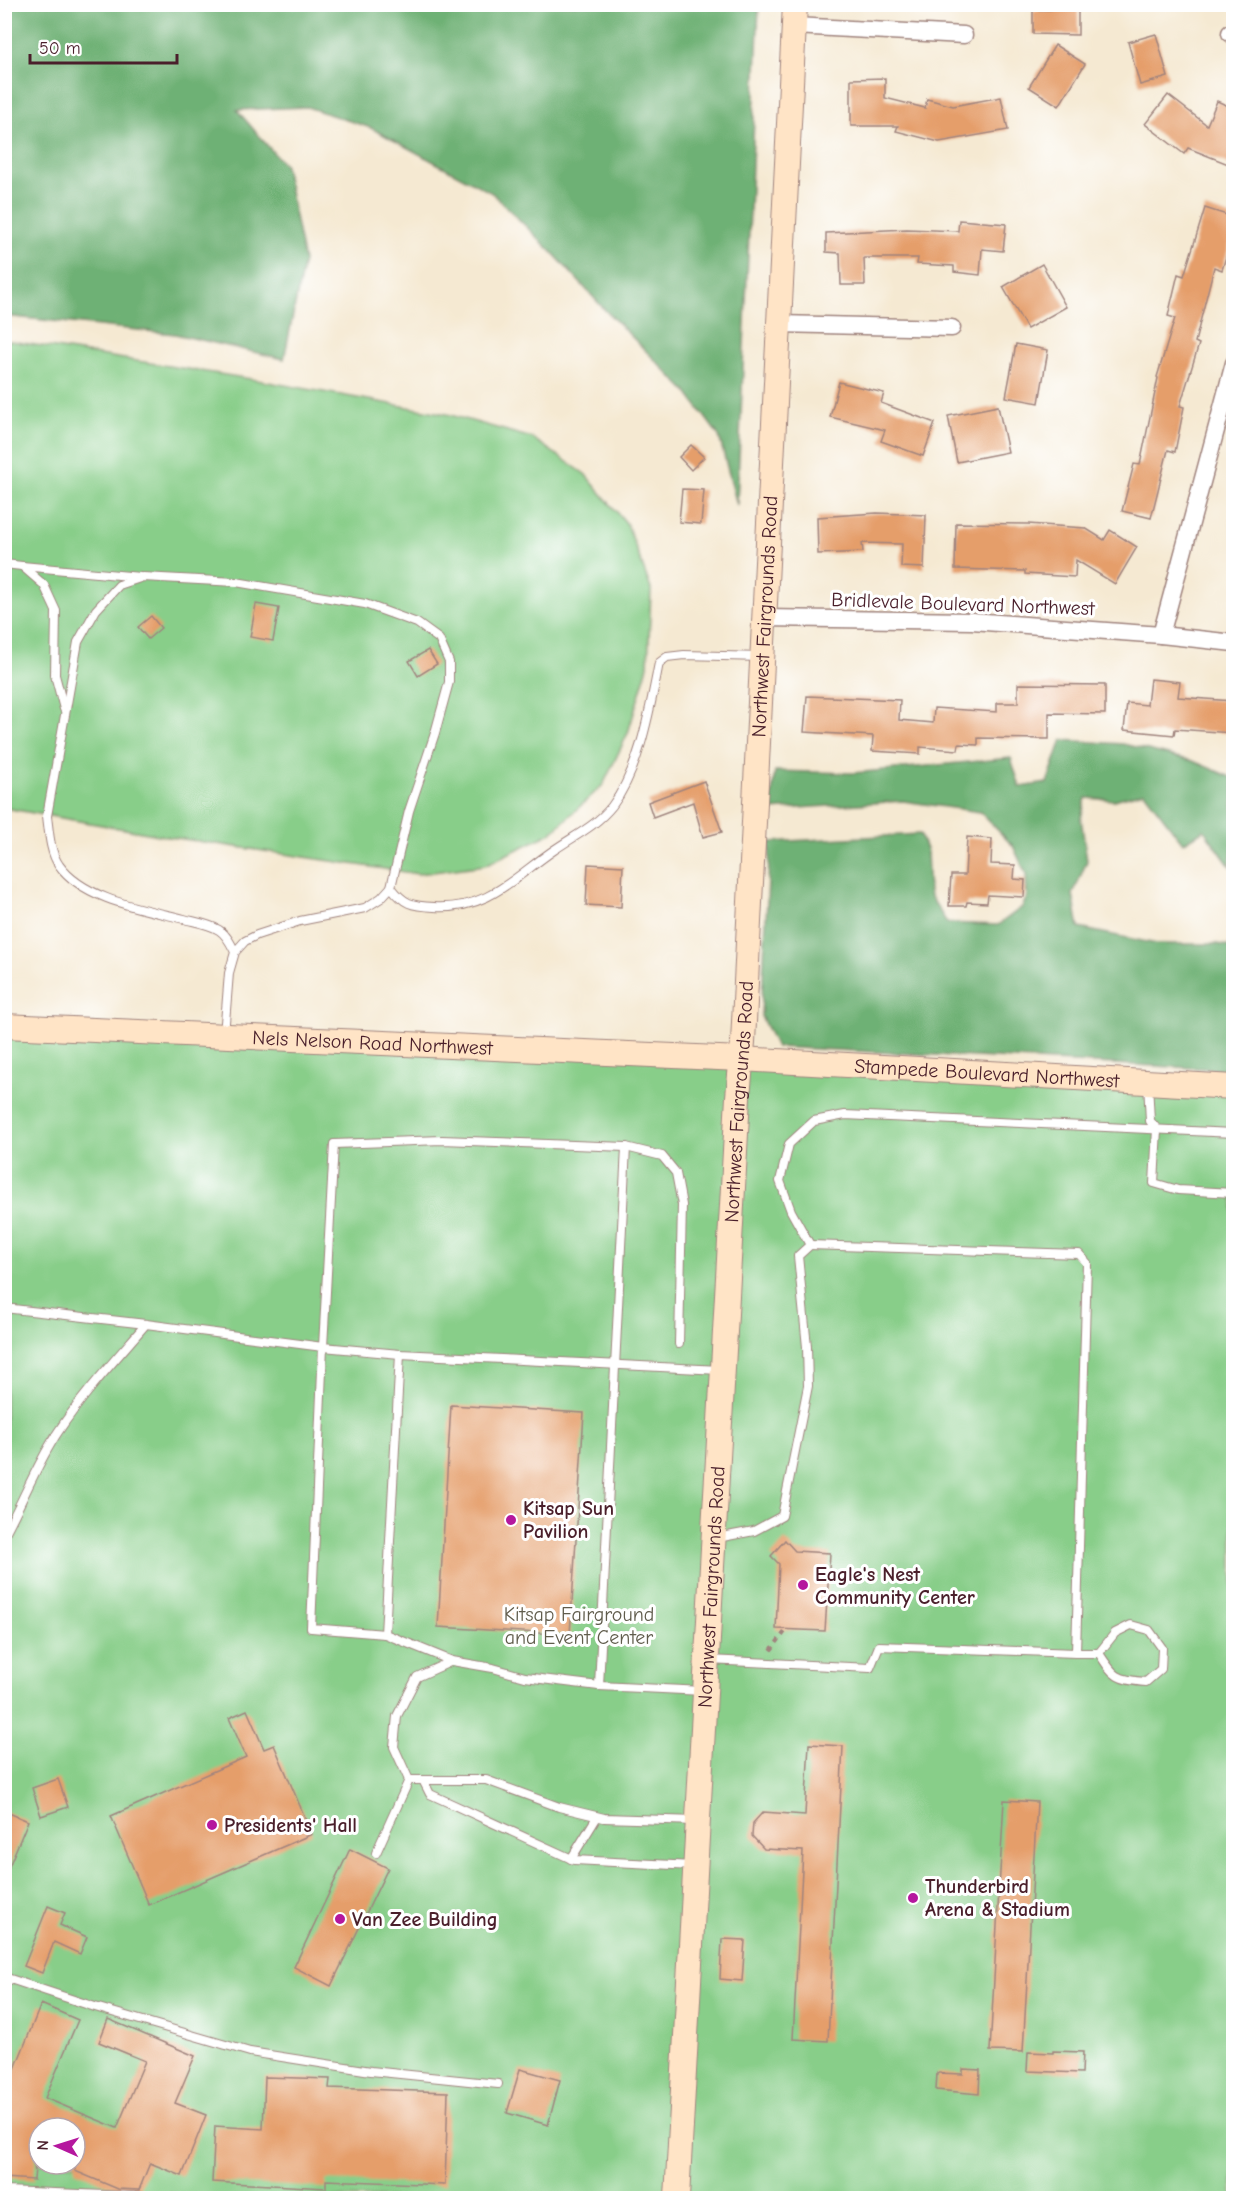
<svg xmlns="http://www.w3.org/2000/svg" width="1238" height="2203" viewBox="0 0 1238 2203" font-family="'Comic Neue',sans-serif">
<rect width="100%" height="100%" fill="#fff"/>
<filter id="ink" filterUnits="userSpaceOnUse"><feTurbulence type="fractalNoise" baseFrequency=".0167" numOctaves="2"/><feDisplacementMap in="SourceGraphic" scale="12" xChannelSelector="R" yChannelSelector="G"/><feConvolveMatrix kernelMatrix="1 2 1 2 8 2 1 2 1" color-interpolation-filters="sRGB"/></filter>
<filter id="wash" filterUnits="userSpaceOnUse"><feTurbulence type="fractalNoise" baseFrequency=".008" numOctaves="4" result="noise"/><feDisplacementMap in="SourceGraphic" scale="24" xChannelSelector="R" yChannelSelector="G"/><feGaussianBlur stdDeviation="1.35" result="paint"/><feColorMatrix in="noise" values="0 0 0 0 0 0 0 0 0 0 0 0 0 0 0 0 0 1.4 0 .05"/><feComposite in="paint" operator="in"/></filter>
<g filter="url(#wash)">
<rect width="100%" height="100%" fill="#f5e9d2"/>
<g fill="#88ce89" stroke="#69765a" stroke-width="1.5" fill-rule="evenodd">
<polygon points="4,340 251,379 447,414 532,438 585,474 627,524 651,589 648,666 628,733 603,785 551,833 485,865 418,874 170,837 5,808"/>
<path d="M5,1026l1228,61v1111h-1228zM39,2128h36v36h-36z"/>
</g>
<g fill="#6eb175" stroke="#5c6850" stroke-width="1.5">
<polygon points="5,4 759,5 737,505 719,436 686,391 605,310 552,252 492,193 371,128 307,107 237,110 285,166 304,261 284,359 175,334 5,316"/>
<polygon points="1062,740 1123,744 1193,761 1233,778 1234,838 1230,866 1204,830 1183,843 1144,792 1114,800 1086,798 1081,818 1087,861 1073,894 1079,928 1157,944 1217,944 1233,947 1233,1070 776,1047 761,1016 770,842 920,834 927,852 929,894 947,923 998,925 1022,907 1027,897 1026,874 1013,846 980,812 903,801 770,810 775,771 853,773 1011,758 1020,787 1047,783"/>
</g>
<g id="blocks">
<g fill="#e59e6b">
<polygon points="1051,4 1078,4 1078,35 1033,34 1033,10 1051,10"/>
<polygon points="1156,34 1168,77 1140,85 1128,42"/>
<polygon points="1055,45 1085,64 1059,106 1029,87"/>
<polygon points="885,78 885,98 925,108 927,99 953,106 1001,97 1008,130 939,142 896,131 898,126 851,126 851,79"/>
<polygon points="1168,95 1207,125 1217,101 1233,108 1233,166 1188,148 1184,154 1145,124"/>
<polygon points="1205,208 1233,217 1233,234 1222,270 1214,267 1195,342 1199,344 1180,406 1184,407 1175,452 1168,450 1151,518 1122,511 1134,464 1140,465 1158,378 1157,377 1175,318 1168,316 1178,274 1184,276"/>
<polygon points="959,220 1006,224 1003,251 982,249 980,275 954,272 954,266 917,264 918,258 864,258 865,285 841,285 840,253 826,252 826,233 907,229 958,231"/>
<polygon points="1042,264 1066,307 1027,329 1003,287"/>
<polygon points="1016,344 1048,350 1039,403 1006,397"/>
<polygon points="839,382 884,393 881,403 935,423 923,456 881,441 885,430 830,417"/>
<polygon points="998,406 1008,452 957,462 948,416"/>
<polygon points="691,445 704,457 691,470 679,457"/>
<polygon points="682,489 704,490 701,524 679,522"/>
<polygon points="877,513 926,515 924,568 901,567 902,544 862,543 863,552 818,554 817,517"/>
<polygon points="956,523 1028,524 1085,528 1104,540 1110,530 1137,547 1115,584 1076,560 1075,577 1025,574 1025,571 955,569"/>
<polygon points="256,604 279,608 273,641 250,637"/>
<polygon points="151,616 161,628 148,639 138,627"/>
<polygon points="428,650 437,664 418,676 409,661"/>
<polygon points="1150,679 1180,682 1178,697 1233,701 1233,733 1175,729 1174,735 1124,730 1127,703 1147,705"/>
<polygon points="1018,684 1105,685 1105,714 1049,713 1049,739 978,738 978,745 959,744 958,750 920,747 920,754 872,751 873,736 804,732 807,696 900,700 899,720 933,723 934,708 997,712 997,703 1018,703"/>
<polygon points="704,781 722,832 703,837 693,802 653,817 648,802"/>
<polygon points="967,837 992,839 991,864 1015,865 1014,879 1025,880 1024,897 988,895 987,903 967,902 966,906 949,906 951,875 965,875"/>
<polygon points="588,864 623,866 621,907 586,905"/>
<polygon points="451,1405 584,1413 570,1635 438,1627"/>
<polygon points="785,1540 795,1551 830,1553 825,1631 776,1629 779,1564 771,1556"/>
<polygon points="247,1710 264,1749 274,1745 312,1834 149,1905 111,1816 246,1757 229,1718"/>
<polygon points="809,1744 843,1746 828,2041 793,2039 803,1851 764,1849 752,1836 753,1823 763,1812 805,1815"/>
<polygon points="58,1779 68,1807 41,1816 32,1788"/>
<polygon points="1004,1800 1037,1802 1023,2052 990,2051"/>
<polygon points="4,1811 28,1821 5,1876 4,1876"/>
<polygon points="350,1849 388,1868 331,1986 294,1967"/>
<polygon points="48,1906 65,1913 60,1925 87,1937 80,1954 54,1942 42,1973 24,1966"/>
<polygon points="722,1939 745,1940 742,1981 720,1979"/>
<polygon points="41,2004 78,2020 45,2098 117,2128 145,2061 99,2042 108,2019 195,2056 175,2103 206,2115 182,2176 150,2163 139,2190 118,2189 75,2171 75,2128 39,2128 39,2156 36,2155 34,2180 4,2178 4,2073 12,2076"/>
<polygon points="1053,2051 1083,2052 1082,2073 1027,2071 1028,2052 1053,2053"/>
<polygon points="520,2069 560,2080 548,2125 507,2113"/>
<polygon points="963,2069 980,2070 979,2094 936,2090 937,2073 963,2074"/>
<polygon points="265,2077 330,2079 329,2088 448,2092 445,2185 326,2180 326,2188 212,2182 215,2126 263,2129"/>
</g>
</g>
</g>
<g filter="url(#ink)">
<use href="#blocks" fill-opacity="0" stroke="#a0847e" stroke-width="1.5"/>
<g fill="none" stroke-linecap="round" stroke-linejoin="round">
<g stroke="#a0847e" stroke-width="10">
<g id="lane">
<polyline points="4,564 22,566 44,585 56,611 55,675 64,709"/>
<polyline points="22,566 140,577"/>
<path d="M391,887c13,17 20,19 43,20 54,3 79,-29 120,-57 20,-14 42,-24 58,-44 28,-37 38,-98 47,-143l8,-6 17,-2 78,2"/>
<path d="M224,1035l5,-62 6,-21 10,-11 12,-6 43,-14 65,-13 16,-10 10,-11 18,-76 26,-78 14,-51v-20l-10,-23 -22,-16 -52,-19 -129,-22 -93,-5 -24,8 -23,25 -18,32 -31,174c2,15 3,37 12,49 25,35 85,44 125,54 11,3 25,5 35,11 8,5 12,14 16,22"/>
<polyline points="1148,1083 1150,1121 1157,1129 1154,1183 1178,1190 1234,1193"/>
<polyline points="626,1147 599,1686 704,1691"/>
<polyline points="4,1308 146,1324 323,1347 311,1628 385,1634 452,1661"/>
<polyline points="679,1344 682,1205 676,1173 662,1156 626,1147 442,1140 334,1144 323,1347 400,1354 720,1370"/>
<path d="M4,1535c19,-34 32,-70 54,-103 26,-39 58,-73 88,-108"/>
<polyline points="717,1538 754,1531 782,1516 808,1386 807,1347 798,1256 810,1245 791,1211 780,1181 789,1144 814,1121 845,1115 1234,1133"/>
<polyline points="385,1634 400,1354"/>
<path d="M1076,1653h23c15,24 18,27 47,29l15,-13 1,-21 -13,-18 -18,-5 -16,8 -16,20"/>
<polyline points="708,1660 870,1668 879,1646 1076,1653 1087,1263 1079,1254 810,1245"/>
<polyline points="409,1780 394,1747 397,1716 417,1677 452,1661 493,1668 525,1677 599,1686"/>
<polyline points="376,1853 409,1780 423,1780"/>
<polyline points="571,1859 597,1817"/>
<polyline points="693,1866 574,1860 430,1794 423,1780 486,1780 559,1807 604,1818 697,1821"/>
<polyline points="4,1977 95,2007 250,2052 371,2071 498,2084"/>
<polyline points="4,2191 181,2198"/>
</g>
</g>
<g stroke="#a0847e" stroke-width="19">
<g id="street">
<polyline points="794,26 964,35"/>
<polyline points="1230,33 1234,36"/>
<polyline points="778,324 952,328"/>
<polyline points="764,618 972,621 1161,635 1234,643"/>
<polyline points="1161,635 1234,363"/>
</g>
</g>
<g stroke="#a0847e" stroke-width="26">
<g id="secondary">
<path id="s1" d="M4,1026l737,33 493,28"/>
<path id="s2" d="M677,2198l61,-1101 5,-55 52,-1038"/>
</g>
</g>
<polyline stroke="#a0847e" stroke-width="4" stroke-dasharray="4.5 4.5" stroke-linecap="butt" points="771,1650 787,1629"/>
<use href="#lane" stroke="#fff" stroke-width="8"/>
<use href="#street" stroke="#fff" stroke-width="16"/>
<use href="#secondary" stroke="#ffe4c6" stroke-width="24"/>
</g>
</g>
<g fill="#b5179e" stroke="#fff" stroke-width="2">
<circle cx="511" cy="1520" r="6"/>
<circle cx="803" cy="1585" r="6"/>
<circle cx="212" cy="1825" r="6"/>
<circle cx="913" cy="1898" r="6"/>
<circle cx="340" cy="1919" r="6"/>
</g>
<g text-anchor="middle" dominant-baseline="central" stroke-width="6" stroke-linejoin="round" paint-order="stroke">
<g font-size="20" fill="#4a1f2b" stroke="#fff">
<text transform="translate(963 604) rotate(2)">Bridlevale Boulevard Northwest</text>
<text stroke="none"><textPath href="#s2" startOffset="1584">Northwest Fairgrounds Road</textPath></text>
<text stroke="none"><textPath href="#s1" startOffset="369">Nels Nelson Road Northwest</textPath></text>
<text stroke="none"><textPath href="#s1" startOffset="984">Stampede Boulevard Northwest</textPath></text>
<text stroke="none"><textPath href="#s2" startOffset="1098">Northwest Fairgrounds Road</textPath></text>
<text stroke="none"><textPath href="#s2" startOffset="612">Northwest Fairgrounds Road</textPath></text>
</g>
<g font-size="20" font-weight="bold" fill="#4a1f2b" stroke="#fff" text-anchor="start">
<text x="523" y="1508">Kitsap Sun<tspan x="523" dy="23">Pavilion</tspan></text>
<text x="815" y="1574">Eagle's Nest<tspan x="815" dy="23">Community Center</tspan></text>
<text x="224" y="1825">Presidents' Hall</text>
<text x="925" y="1886">Thunderbird<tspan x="925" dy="23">Arena &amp; Stadium</tspan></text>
<text x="352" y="1919">Van Zee Building</text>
</g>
<g font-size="20" fill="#605c4c" stroke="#fff">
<text x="579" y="1614">Kitsap Fairground<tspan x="579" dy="23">and Event Center</tspan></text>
</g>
</g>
<rect width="1238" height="2203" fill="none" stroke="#fff" stroke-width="24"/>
<g transform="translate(57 2146) rotate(273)"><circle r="28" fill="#ffffff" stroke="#b7a5aa" stroke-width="1.5"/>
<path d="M0-4.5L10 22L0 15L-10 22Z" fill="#b5179e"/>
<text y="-9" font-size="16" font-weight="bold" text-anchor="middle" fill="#4a1f2b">N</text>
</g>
<path d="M30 54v9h147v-9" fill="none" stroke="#4a1f2b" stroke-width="3"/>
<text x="39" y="54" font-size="18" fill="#4a1f2b" stroke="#ffffff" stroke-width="4.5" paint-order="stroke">50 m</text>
</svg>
